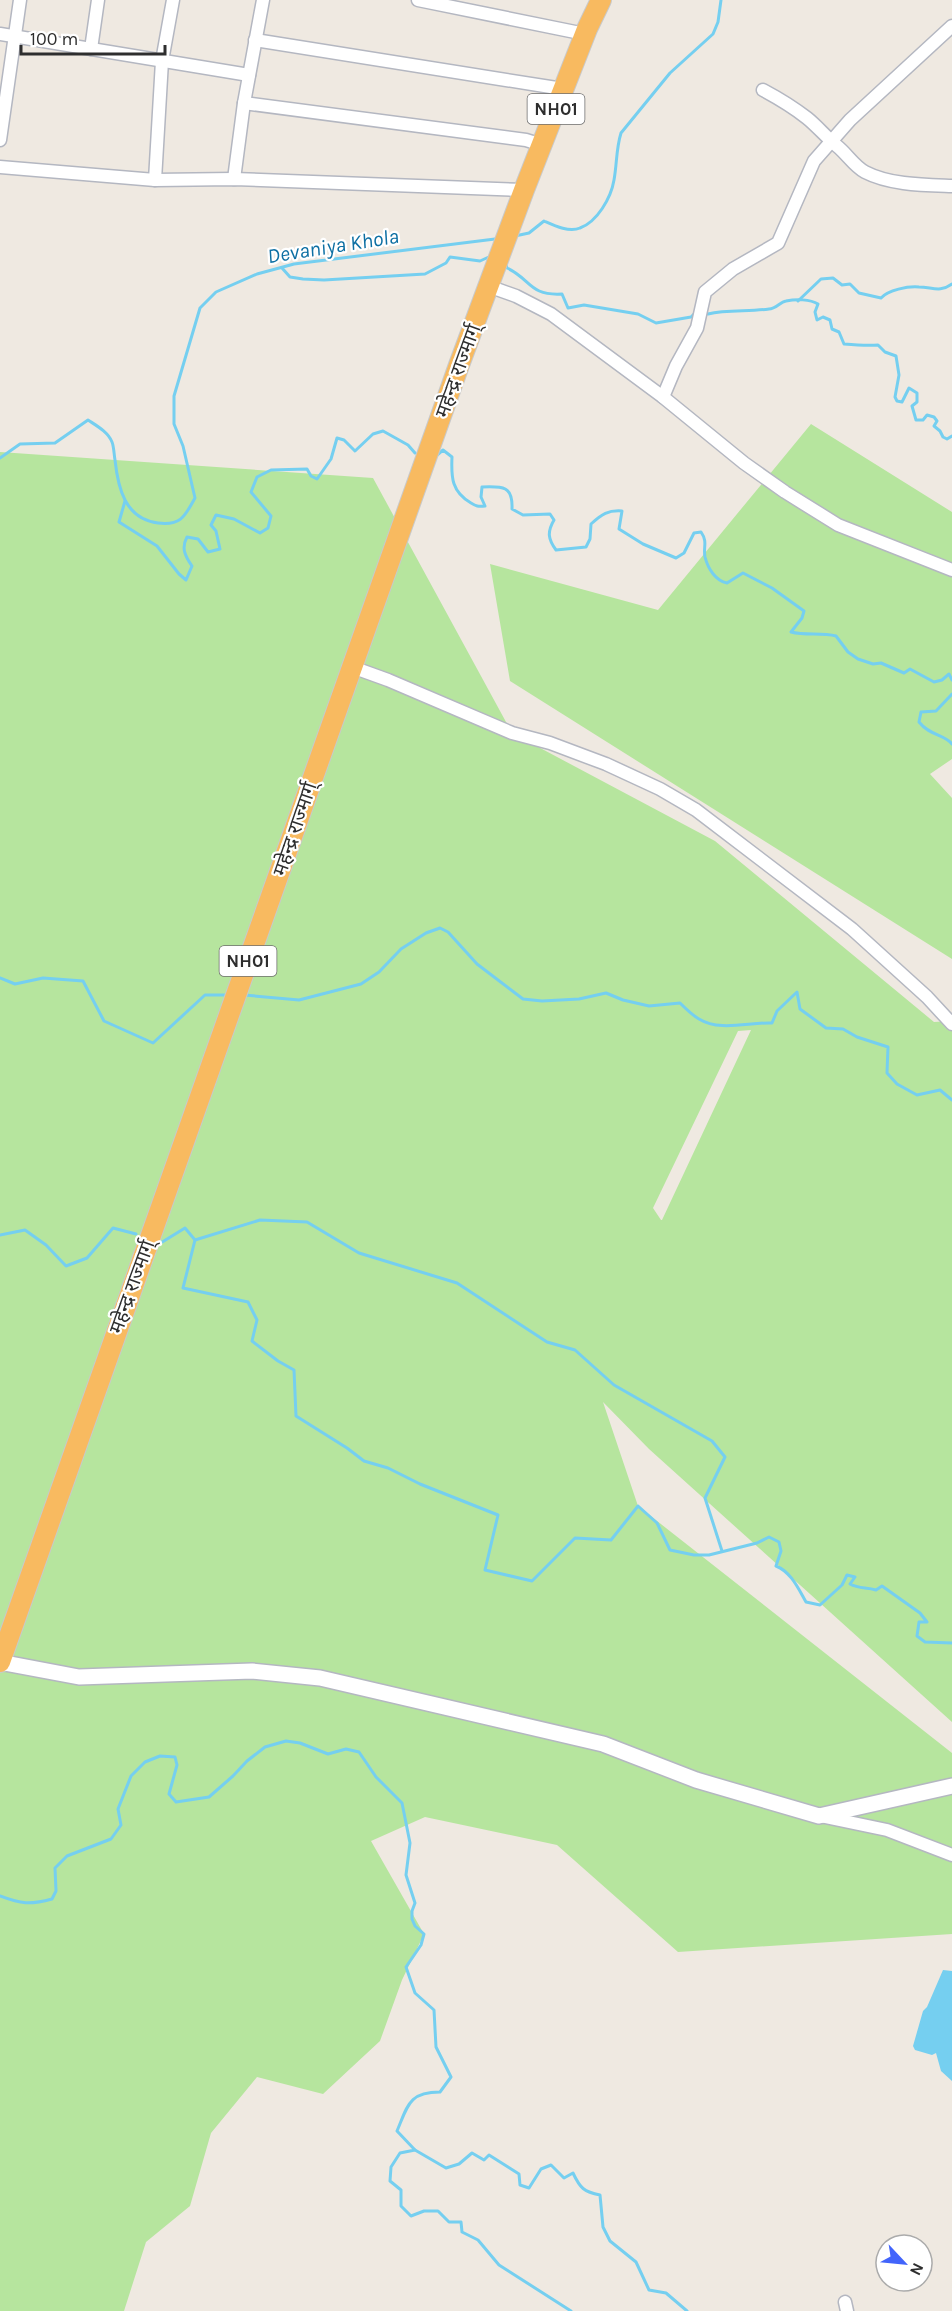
<svg xmlns="http://www.w3.org/2000/svg" width="952" height="2311" viewBox="0 0 952 2311" font-family="Karla,'Noto Sans Devanagari',sans-serif">
<rect width="100%" height="100%" fill="#efe9e1"/>
<g fill="#b6e59e" fill-rule="evenodd">
<polygon points="811,424 952,512 952,759 930,774 952,798 952,959 510,681 490,564 658,610"/>
<path d="M0,452l373,26 139,255 203,108 219,181 18,-1v701l-303,-273 -46,-47 35,104 314,247v181l-274,18 -121,-107 -132,-28 -54,24 53,93 -22,46 -22,61 -57,53 -66,-17 -46,56 -21,73 -44,36 -22,69h-124zM751,1030l-89,190h-1l-8,-12 85,-177z"/>
</g>
<polygon fill="#75cff0" points="943,1970 952,1971 952,2081 941,2071 936,2053 932,2055 915,2050 913,2046 923,2011 927,2007"/>
<g fill="none" stroke-linecap="round" stroke-linejoin="round">
<g stroke="#75cff0" stroke-width="3">
<path d="M515,236l14,-3 15,-12c9,4 25,12 36,7 17,-6 31,-30 34,-48 3,-16 2,-31 7,-47l49,-60 43,-39 5,-12 3,-22"/>
<path d="M506,265l1,3c24,11 22,28 55,26l6,14 16,-3 54,9 18,9 35,-6 3,-3"/>
<polyline points="282,268 290,277 303,279 324,280 425,274 446,263 450,257 480,261 491,256"/>
<path d="M798,301l23,-22 12,-1 9,7 8,-1 9,9 22,5c7,-8 27,-12 38,-11 13,0 21,6 33,-3"/>
<path d="M708,314c19,-5 41,-2 61,-5 7,0 11,-7 17,-8 10,-2 24,-2 32,3l-3,8 2,8 6,-3 7,3 2,9 7,3 5,12c11,1 23,2 34,1l7,7 11,4 3,19 -4,22 2,4 5,1 7,-14 8,5v9l-5,4 4,14h7l4,-5 7,2 3,4 -3,5 6,5 3,6 4,2 5,-3"/>
<path d="M436,456l7,-6 9,7c-1,21 0,35 19,46 5,3 7,4 14,3l-4,-9 1,-10c21,-1 31,-1 30,22l11,6 27,-1 4,6c-7,12 -6,19 2,30l30,-3 4,-8 1,-15c11,-10 17,-14 31,-13l-3,18 24,15 33,14 8,-5 10,-20 7,-1c7,10 2,15 4,25 3,12 11,24 22,26l16,-10 29,15 32,23 -2,7 -11,14c15,4 30,0 45,4l12,16 10,7 15,5 8,-1 23,10 6,-4 24,13 8,-2 7,-6 3,6"/>
<path d="M0,458l20,-14 35,-1 33,-23c9,6 20,12 24,22 2,5 2,13 3,18 3,28 10,59 43,63 23,3 27,-7 37,-25l-12,-52 -9,-22v-28l26,-88 16,-16 41,-18 37,-10 201,-25"/>
<path d="M125,501l-6,21 38,24 22,28 7,6 6,-14c-7,-10 -11,-18 -5,-29l11,2 10,13 12,-3 -4,-18 -5,-6 5,-10 18,4 26,14 8,-5 3,-12 -20,-24 6,-15 14,-7 36,-1 4,7 6,3 14,-20 6,-21 7,2 11,11 18,-17 10,-3 25,14 7,8"/>
<path d="M952,694l-16,17 -15,1 -2,10c11,14 25,12 33,22"/>
<polyline points="0,978 15,984 43,978 83,981 104,1021 153,1043 205,995 225,995"/>
<path d="M244,995l55,5 62,-16 18,-12 22,-23 25,-16 14,-5 8,4 29,32 46,35 19,2 37,-2 27,-6 17,7 26,6 31,-3c6,6 12,12 19,16 21,13 50,3 73,4l5,-12 20,-19 3,17 26,19 17,1 14,8 31,10 -1,26 10,11 20,11 23,-5 12,10"/>
<polyline points="0,1235 25,1230 46,1245 66,1266 87,1258 113,1228 136,1234"/>
<polyline points="195,1240 260,1220 307,1222 359,1253 457,1283 547,1342 575,1350 614,1385 712,1441 725,1457 705,1498 722,1551"/>
<path d="M159,1244l26,-16 10,12 -12,48 65,14 9,18 -5,21 26,20 16,9 2,46 51,32 17,13 24,7 32,16 78,31 -13,55 47,11 43,-43 36,2 27,-34 19,17 13,27 24,5h15l48,-12 12,-6 10,5 2,9 -5,15c15,6 22,22 30,36l14,3 22,-20 5,-10 8,2 -5,7c9,5 16,3 26,6l6,-4 38,27 7,9h-8l-2,14 8,6 27,1"/>
<path d="M0,1896c21,8 30,9 52,3l4,-8 -1,-23 12,-12 44,-17 10,-14 -3,-16 13,-33 14,-14 15,-6 15,1 2,8 -8,29 7,8 33,-5 24,-21 14,-15 18,-14 21,-6 14,2 28,11 18,-5 13,3 17,25 26,26 8,40 -4,32 9,28 -3,8v8l3,7 9,8 -3,11 -15,22 9,26 19,17 2,37 15,30 -11,15c-31,0 -32,13 -43,39l18,19 -15,3 -9,14 -1,14 11,9v16l10,10 13,-5h14l11,11h12l1,10 16,8 21,25 72,46"/>
<path d="M415,2150l31,18 13,-4 13,-11 12,7 5,-5 30,19 1,11 9,3 12,-19 10,-4 13,13 9,-5c7,15 11,19 27,22l3,32 7,14 26,21 13,28 17,3 21,18"/>
</g>
<g stroke="#b4b7c1" stroke-width="15">
<g id="minor">
<polyline points="418,0 585,34"/>
<polyline points="0,34 249,75"/>
<polyline points="255,40 563,89"/>
<polyline points="91,49 98,0"/>
<path d="M763,90c15,8 30,17 44,28 10,8 19,19 30,28 10,8 17,20 28,26 25,13 59,13 87,14"/>
<polyline points="244,103 526,140 542,145"/>
<polyline points="0,140 20,0"/>
<polyline points="0,167 155,180 234,179 524,190"/>
<polyline points="234,179 244,103 263,0"/>
<polyline points="155,180 162,61 173,0"/>
<polyline points="488,286 516,296 551,314 663,397 744,463 785,492 838,525 952,570"/>
<polyline points="663,397 676,366 697,328 705,292 733,269 778,243 814,161 850,120 952,26"/>
<polyline points="352,667 388,680 512,733 550,743 606,764 660,789 696,810 852,929 927,997 952,1024"/>
<polyline points="820,1816 887,1830 952,1855"/>
<polyline points="845,2302 847,2311"/>
</g>
</g>
<g stroke="#b4b7c1" stroke-width="18">
<polyline id="tertiary" points="0,1662 79,1677 252,1671 320,1678 603,1744 696,1780 819,1816 952,1786"/>
</g>
<g stroke="#c9c9c9" stroke-width="22">
<polyline id="trunk" points="0,1662 459,365 524,190 587,29 601,0"/>
</g>
<use href="#minor" stroke="#fff" stroke-width="12"/>
<use href="#tertiary" stroke="#fff" stroke-width="15"/>
<use href="#trunk" stroke="#f8ba60" stroke-width="20"/>
</g>
<g text-anchor="middle" dominant-baseline="central" stroke-width="4.5" stroke-linejoin="round" paint-order="stroke">
<g fill="#fff" stroke="#6d6d6d" stroke-width="1.5">
<rect x="527.5" y="94" width="57" height="30" rx="4.5"/>
<rect x="219.5" y="946" width="57" height="30" rx="4.5"/>
</g>
<g font-size="18" font-weight="bold" fill="#2e2e2e">
<text x="556" y="109">NH01</text>
<text x="248" y="961">NH01</text>
</g>
<g font-size="20" fill="#2e2e2e" stroke="#fff">
<text transform="translate(458 371) rotate(-70)">महेन्द्र राज्मार्ग्</text>
<text transform="translate(295 829) rotate(-71)">महेन्द्र राज्मार्ग्</text>
<text transform="translate(132 1287) rotate(-70)">महेन्द्र राज्मार्ग्</text>
</g>
<g font-size="21" font-style="italic" fill="#0d6fa3" stroke="#fff">
<text transform="translate(333 246) rotate(-9)">Devaniya Khola</text>
</g>
</g>
<g transform="translate(904 2263) rotate(116)"><circle r="28" fill="#ffffff" stroke="#ababab" stroke-width="1.5"/>
<path d="M0-4.5L10 22L0 15L-10 22Z" fill="#4264fb"/>
<text y="-9" font-size="16" font-weight="bold" text-anchor="middle" fill="#2e2e2e">N</text>
</g>
<path d="M21 45v9h144v-9" fill="none" stroke="#2e2e2e" stroke-width="3"/>
<text x="30" y="45" font-size="18" fill="#2e2e2e" stroke="#ffffff" stroke-width="4.5" paint-order="stroke">100 m</text>
</svg>
